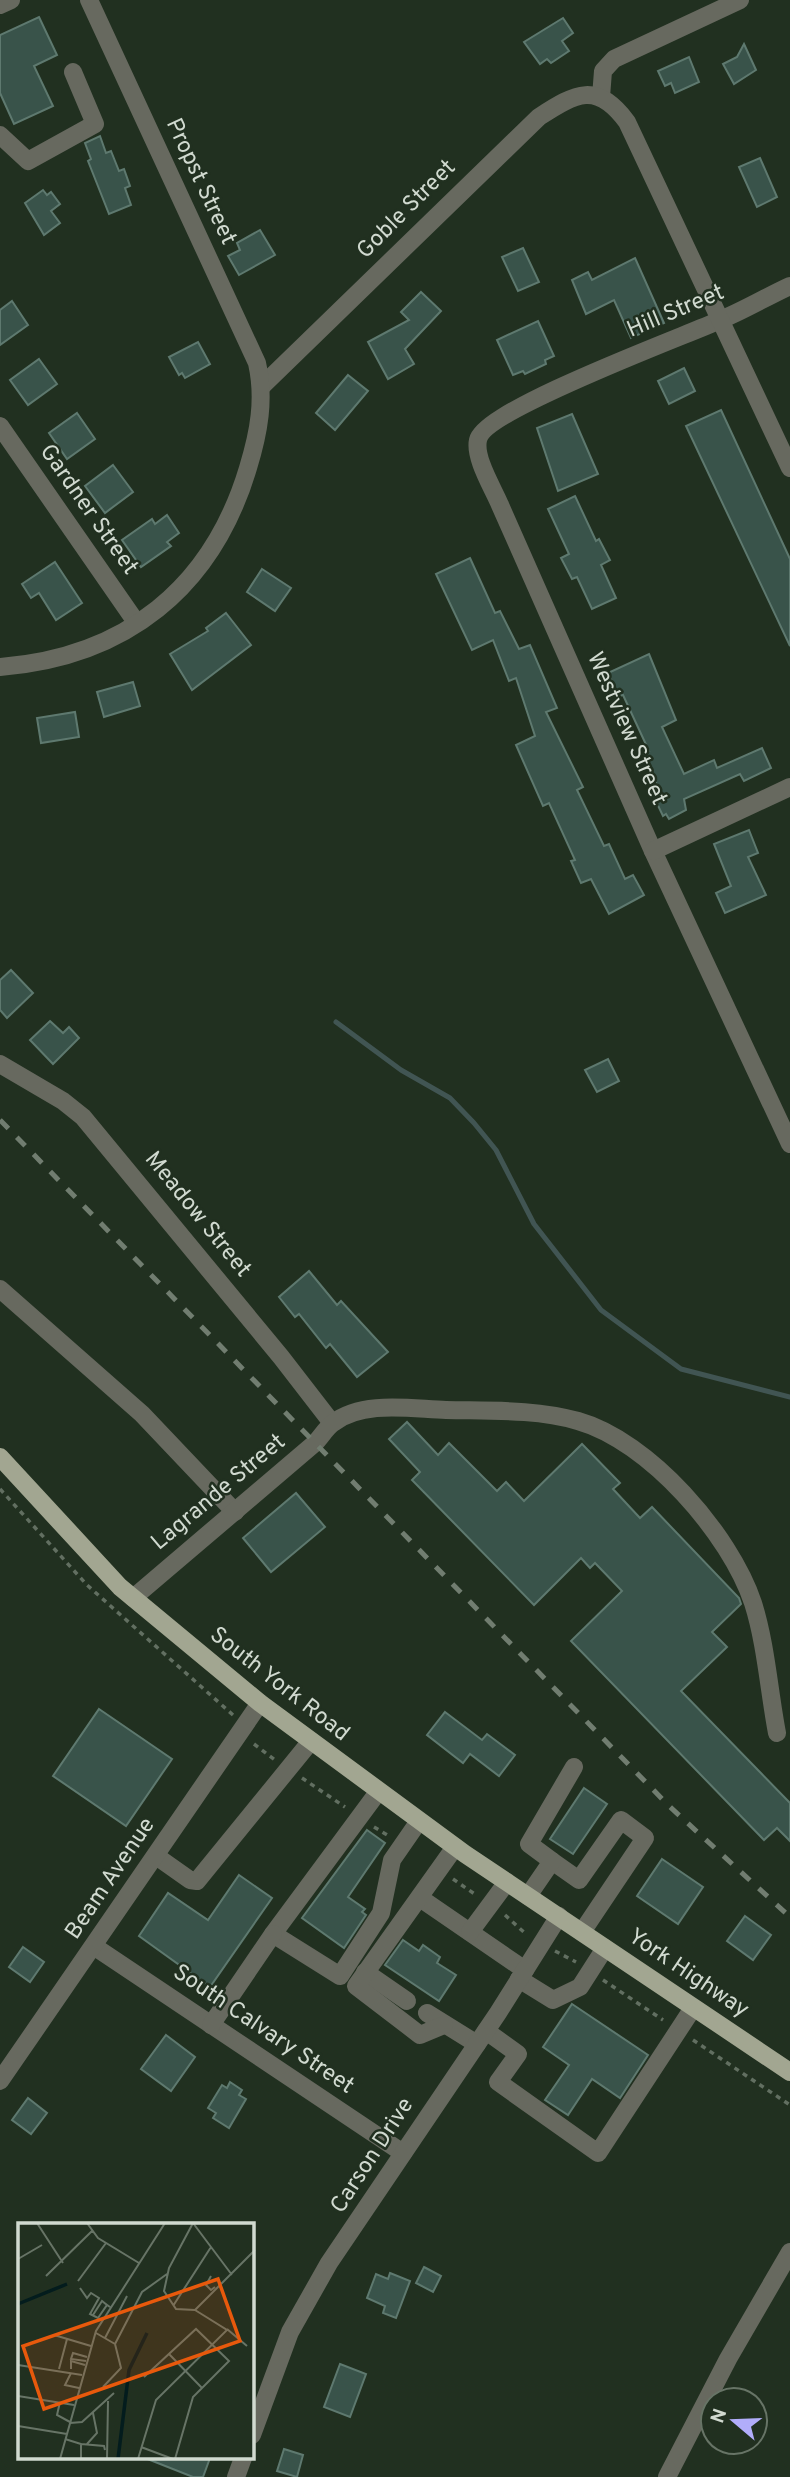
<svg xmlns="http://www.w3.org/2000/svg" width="790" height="2477" viewBox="0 0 790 2477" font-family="Overpass,sans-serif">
<rect width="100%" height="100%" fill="#213020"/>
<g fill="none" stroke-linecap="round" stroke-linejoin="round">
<polyline stroke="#415553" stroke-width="5" points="336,1022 401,1070 450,1098 474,1123 496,1150 534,1224 601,1310 681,1369 790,1397"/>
</g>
<g fill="#39534a" stroke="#5e796f" stroke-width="2">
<polygon points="39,17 57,55 34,66 53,106 14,124 0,93 0,35"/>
<polygon points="563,18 573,33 562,41 569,51 551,63 547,59 540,64 524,42"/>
<polygon points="744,44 756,70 734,84 723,64 737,57"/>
<polygon points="689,57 699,82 675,93 671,83 665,86 658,71"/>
<polygon points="100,136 106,153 111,151 119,171 124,169 130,186 125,188 131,205 109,214 88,161 91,159 85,143"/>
<polygon points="760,158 777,197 757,207 739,167"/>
<polygon points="43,190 47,195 51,192 60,204 51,211 60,223 44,235 25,203"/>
<polygon points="260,230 275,255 239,275 228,256 240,250 237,243"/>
<polygon points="523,248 539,282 518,291 502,257"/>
<polygon points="635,258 664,323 631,338 614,300 586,314 572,280 588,272 592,280"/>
<polygon points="421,292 441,311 405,349 414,364 388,379 368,342 409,320 401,312"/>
<polygon points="12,301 28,325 0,345 0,310"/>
<polygon points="538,321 554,356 545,360 546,364 525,374 523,371 513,375 497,340"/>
<polygon points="198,342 210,364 185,378 182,373 179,375 169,357"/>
<polygon points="39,359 57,384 28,405 10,380"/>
<polygon points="684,368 695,391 669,404 658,381"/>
<polygon points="348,375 368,391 335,430 316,413"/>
<polygon points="721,410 790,559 790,646 686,426"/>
<polygon points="77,413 95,439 67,459 49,433"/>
<polygon points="572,414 598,474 558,491 537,428"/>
<polygon points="113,465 133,492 105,513 85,486"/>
<polygon points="575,496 596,541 599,539 610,560 601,565 616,598 592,609 577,577 572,579 561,558 569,554 548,509"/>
<polygon points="167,515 179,533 167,542 171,546 141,567 122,540 152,519 155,524"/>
<polygon points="470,558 495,613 500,611 519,649 530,645 557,708 546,712 583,787 577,790 604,846 609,844 625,879 633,875 644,895 609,914 591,879 581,883 571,861 575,860 549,803 543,806 516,745 535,736 516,678 509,681 493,640 472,650 436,574"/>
<polygon points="55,562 82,603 56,620 39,593 31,598 22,584"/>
<polygon points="262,569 291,588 275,611 247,592"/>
<polygon points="226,613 251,645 192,690 170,654 208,631 206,628"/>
<polygon points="649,654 676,720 662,727 684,774 714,760 717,768 762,748 771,768 744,781 740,774 684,799 686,810 669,819 666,814 663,816 652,793 659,789 643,753 649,751 623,695 619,696 608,673"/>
<polygon points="133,682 140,706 104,717 97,692"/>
<polygon points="75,712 79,737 41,743 37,718"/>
<polygon points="749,830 758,853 748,857 766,895 725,913 716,893 731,886 714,844"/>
<polygon points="11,970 33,993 7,1018 0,1010 0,980"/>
<polygon points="50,1021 63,1033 69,1027 79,1038 53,1064 30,1040"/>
<polygon points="608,1059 619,1081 597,1092 585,1070"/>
<polygon points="309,1271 337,1305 341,1301 388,1352 357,1377 330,1344 326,1348 299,1314 295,1317 279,1297"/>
<polygon points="407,1422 438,1455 449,1443 497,1491 506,1482 524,1501 582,1444 620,1483 613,1489 640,1518 652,1507 739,1598 741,1604 712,1632 727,1647 681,1691 790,1803 790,1841 777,1828 764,1840 571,1641 622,1591 595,1563 590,1568 581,1558 534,1605 412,1480 420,1472 389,1439"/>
<polygon points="296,1493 325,1527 271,1572 243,1538"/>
<polygon points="99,1709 172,1759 126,1826 53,1776"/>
<polygon points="445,1712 482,1740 487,1734 515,1755 499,1776 470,1754 463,1763 427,1735"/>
<polygon points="584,1788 607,1804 573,1854 550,1839"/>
<polygon points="367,1830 385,1843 348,1897 365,1909 362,1912 366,1915 344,1948 302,1918"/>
<polygon points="662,1859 703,1887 678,1924 637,1896"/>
<polygon points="239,1875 272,1898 210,1987 139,1936 168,1893 208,1920"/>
<polygon points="745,1916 771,1935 753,1960 727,1941"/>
<polygon points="403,1940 419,1951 423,1945 440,1957 437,1963 456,1975 439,2001 385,1965"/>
<polygon points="23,1947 44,1962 30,1982 9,1967"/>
<polygon points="572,2004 648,2055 620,2098 592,2079 568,2115 545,2100 569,2065 543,2047"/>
<polygon points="166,2035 195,2057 171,2091 141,2069"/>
<polygon points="230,2082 242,2090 239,2095 246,2099 229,2128 213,2118 216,2113 208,2108 222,2085 227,2088"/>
<polygon points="28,2098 47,2113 31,2134 12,2120"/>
<polygon points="424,2267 441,2276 433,2292 416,2283"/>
<polygon points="390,2273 410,2281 396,2318 383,2313 385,2306 367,2298 376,2274 388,2279"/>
<polygon points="340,2364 366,2374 350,2417 324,2407"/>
<polygon points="284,2449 303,2455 297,2477 277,2471"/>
<polygon points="145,2458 210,2458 203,2477 193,2477"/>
</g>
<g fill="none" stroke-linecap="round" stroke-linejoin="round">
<g stroke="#626f61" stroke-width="3.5" stroke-dasharray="5 5" stroke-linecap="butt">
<polyline points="0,1489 87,1585 233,1715"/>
<polyline points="254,1744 275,1760"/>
<polyline points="302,1778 345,1807"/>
<polyline points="374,1827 389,1836"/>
<polyline points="453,1879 476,1895"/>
<polyline points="505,1915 527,1935"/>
<polyline points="555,1951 576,1962"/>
<polyline points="603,1980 663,2020"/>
<polyline points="693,2040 790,2105"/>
</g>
<g stroke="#67695f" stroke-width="18">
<polyline points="0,5 11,0"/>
<polyline points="601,97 603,71 614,59 740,0"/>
<polyline points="0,135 28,161 95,124 73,72"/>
<path d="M790,286c-24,11 -47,25 -72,35 -36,16 -234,89 -240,119 -4,18 15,48 22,65l153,346 137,293"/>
<path d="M262,386l277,-269c37,-24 58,-36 88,5l163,346"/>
<polyline points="0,426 136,622"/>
<path d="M0,667c126,-10 212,-79 248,-199 11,-36 17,-69 9,-105l-168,-363"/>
<polyline points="653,851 790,787"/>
<polyline points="0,1064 63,1101 83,1117 281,1357 332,1423"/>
<polyline points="0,1289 142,1414 235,1512"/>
<path d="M133,1598l182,-155c6,-6 11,-15 18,-20 30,-23 78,-14 113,-13 44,1 90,-1 132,11 71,20 152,113 175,182 13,41 16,88 24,130"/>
<polyline points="378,1792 273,1934 340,1976 381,1913 392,1860 419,1821"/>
<polyline points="156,1856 190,1880 197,1881 311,1741"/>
<polyline points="552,1861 579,1880 621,1820 645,1838 582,1932"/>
<polyline points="528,1896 552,1861 529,1844 574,1767"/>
<polyline points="420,1898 525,1970"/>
<polyline points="470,1932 507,1882"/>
<polyline points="95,1947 403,2153"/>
<polyline points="365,1972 407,2001"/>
<polyline points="519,1979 553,2000 580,1987 605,1948"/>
<polyline points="427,2013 477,2044"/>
<polyline points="211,2025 273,1934"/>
<polyline points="444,2025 420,2035 356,1986 455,1847"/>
<polyline points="486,2031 518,2054 498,2082 598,2153 693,2008"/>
<polyline points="0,2081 260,1703"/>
<polyline points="252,2435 290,2332 329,2263 498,2013 559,1916"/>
<polyline points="236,2477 243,2458"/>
<polyline points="667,2477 728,2359 790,2252"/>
</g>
<polyline stroke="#a2a691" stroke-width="18" points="0,1457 120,1587 260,1703 465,1854 790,2072"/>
<polyline stroke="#717d70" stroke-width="5" stroke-dasharray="12 12" stroke-linecap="butt" points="0,1120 669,1806 790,1917"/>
</g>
<g text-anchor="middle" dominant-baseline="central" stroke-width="5" stroke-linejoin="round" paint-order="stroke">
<g font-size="23" fill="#d1dad0" stroke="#213020">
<text transform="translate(200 182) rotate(65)">Propst Street</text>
<text transform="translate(407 210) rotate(-45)">Goble Street</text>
<text transform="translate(676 312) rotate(-23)">Hill Street</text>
<text transform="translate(88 510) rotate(55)">Gardner Street</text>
<text transform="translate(626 729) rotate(66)">Westview Street</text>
<text transform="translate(197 1215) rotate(51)">Meadow Street</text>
<text transform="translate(219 1493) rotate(-40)">Lagrande Street</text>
<text transform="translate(279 1685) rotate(38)">South York Road</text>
<text transform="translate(111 1879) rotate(-56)">Beam Avenue</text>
<text transform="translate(688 1974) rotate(34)">York Highway</text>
<text transform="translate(263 2030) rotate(34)">South Calvary Street</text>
<text transform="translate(373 2156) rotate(-57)">Carson Drive</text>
</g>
</g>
<g transform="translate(18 2223)">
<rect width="236" height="236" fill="#213020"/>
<path fill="none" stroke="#031c1d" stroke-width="3.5" d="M0,81l49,-20M100,236l11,-89 18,-37"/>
<path fill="none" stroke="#677466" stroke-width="2" d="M19,0l26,40M69,0l11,15 41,25M175,0l-24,45 -5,23 12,18 19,1M175,0l39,52M0,36l24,-14M28,53l46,-45M193,53l-5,9 5,5 4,-3M60,58l28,-38M62,65l7,10 4,-5 8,5 -9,16 8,4 9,-13 3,2M155,83l38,-59M177,87l60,-60M75,92l9,-14 5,4M209,106l20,17M78,110l19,11M36,112l37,11M87,115l22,-42M97,121l27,-52 25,-18M151,131l33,34M68,138l-15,-2 2,-6 14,4M0,142l64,10M41,146l8,-30M53,146v-8l14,4M53,150l-6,12 14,3M126,154l52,-48 33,32 -36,36 -18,62M85,164l18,-19 -6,-24M0,173l56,9M42,179l-3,13 13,7M52,200l12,-1 32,-29M0,203l49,8M47,216l16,5v15M63,221l23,2 1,4M69,221l10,-11 -4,-20M123,224l32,12M42,236l36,-128 69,-108M89,236l1,-58M120,236l18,-59 71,-70 -32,-20"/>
<path fill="#e8590c" fill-opacity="0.15" stroke="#e8590c" stroke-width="3.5" d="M200,56l22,62 -196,68 -21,-63z"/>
<rect width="236" height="236" fill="none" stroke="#d1dad0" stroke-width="3.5"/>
</g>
<g transform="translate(734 2421) rotate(289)"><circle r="33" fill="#213020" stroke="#677466" stroke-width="2"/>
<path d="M0-5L12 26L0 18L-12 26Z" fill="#b1adfa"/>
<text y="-10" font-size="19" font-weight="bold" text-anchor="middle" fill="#d1dad0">N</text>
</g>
</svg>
